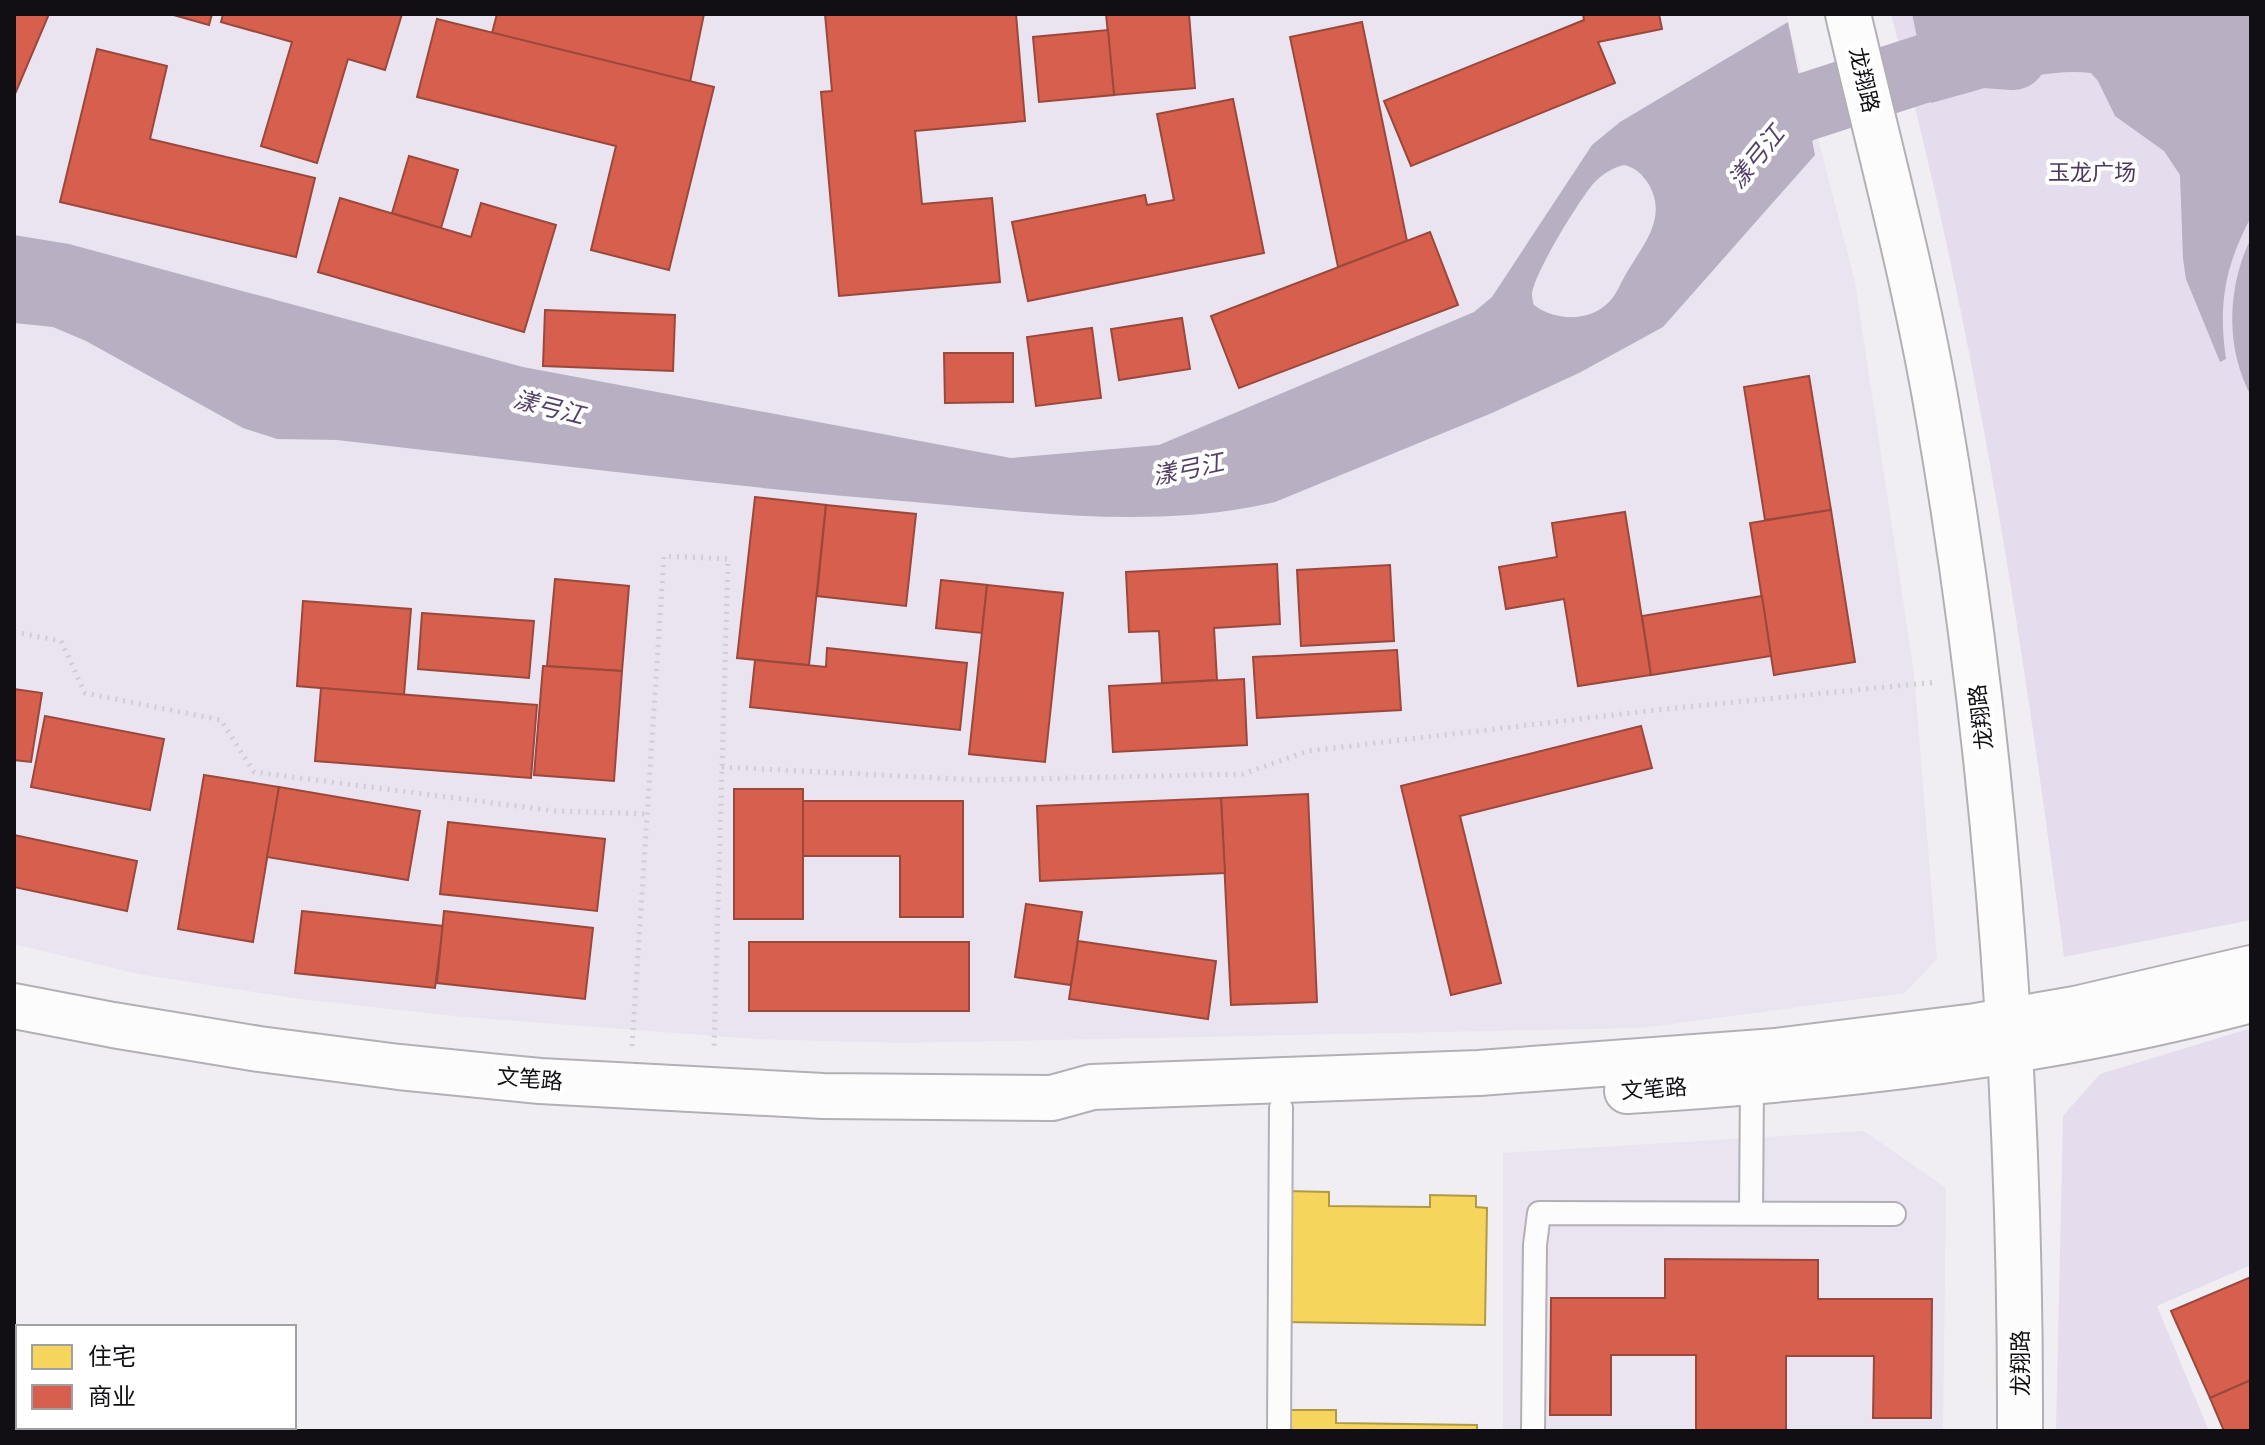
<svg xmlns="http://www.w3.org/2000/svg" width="2265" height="1445" viewBox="0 0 2265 1445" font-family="'DM Sans','Noto Sans SC',sans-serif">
<rect width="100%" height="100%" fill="#f1eef3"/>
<g fill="#eae3f0">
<polygon points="14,14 1786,14 1855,282 1914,673 1937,959 1905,993 1641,1028 901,1043 755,1039 464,1017 300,999 138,974 14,944"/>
<polygon points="1864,1131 1946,1188 1943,1431 1503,1431 1503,1153"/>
</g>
<g fill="#e5dced">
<path d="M1891,14h360v906l-187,37c-41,-317 -90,-634 -173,-943z"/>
<polygon points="2248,1029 2251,1037 2251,1265 2157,1306 2209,1431 2056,1431 2063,1116 2100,1074"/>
</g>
<g fill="#b9afc3" fill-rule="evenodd">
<path d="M1912,14h339v203c-26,49 -33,87 -25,142l-6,3 -34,-83 -3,-20 -3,-84 -16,-24 -49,-35 -17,-35 -7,-8c-51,-6 -111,18 -160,30z"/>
<path d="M1788,22l27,133 -152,172 -84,46 -87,40 -217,89c-118,28 -241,10 -361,0 -193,-16 -385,-40 -577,-62l-60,-1 -34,-11 -157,-87 -33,-14 -39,-4v-88l55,9 454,123 488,91 148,-13 315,-133 18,-15 100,-152 28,-23zM1624,165c12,3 17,8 24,18 20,34 -3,59 -21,89 -6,10 -11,24 -19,31 -19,19 -54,18 -74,2 -1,-2 -2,-9 -2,-12 3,-21 46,-91 61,-109 9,-10 19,-16 31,-19z"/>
<path d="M2251,238v158c-26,-48 -24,-109 0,-158z"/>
</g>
<g fill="#f6d55c" stroke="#b19a46" stroke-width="2">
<polygon points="1285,1191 1329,1192 1329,1206 1430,1207 1430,1195 1476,1196 1476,1207 1487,1208 1485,1325 1284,1322"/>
<polygon points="1291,1410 1336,1410 1336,1423 1477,1425 1477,1431 1291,1431"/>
</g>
<g fill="#d6604d" stroke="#9b483c" stroke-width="2">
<polygon points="14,14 49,14 15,94 14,94"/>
<polygon points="170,14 212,14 209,25"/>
<polygon points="223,14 402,14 385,70 348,59 317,163 261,146 292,42 221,22"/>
<polygon points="497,14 704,14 690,82 492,33"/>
<polygon points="825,14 1016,14 1025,121 915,131 922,204 992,198 1000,282 839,296 821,92 832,91"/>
<polygon points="1106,14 1189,14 1195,88 1114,95"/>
<polygon points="1583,14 1659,14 1662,29 1598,42 1615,83 1411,166 1384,101 1584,20"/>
<polygon points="437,19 714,87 669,270 591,250 616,146 417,97"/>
<polygon points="1362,22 1407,241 1338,267 1290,37"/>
<polygon points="1108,30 1114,95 1039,102 1033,37"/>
<polygon points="97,49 167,66 150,139 315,178 296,257 60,202"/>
<polygon points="1233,99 1264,253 1028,301 1012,222 1145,195 1147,205 1174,200 1157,114"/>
<polygon points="409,156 458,170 441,228 392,213"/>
<polygon points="340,198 471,237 481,203 556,225 524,332 318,272"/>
<polygon points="1430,232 1458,305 1239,388 1211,316"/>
<polygon points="545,310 675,315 673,371 543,366"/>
<polygon points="1182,318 1190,369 1119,380 1111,329"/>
<polygon points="1092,328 1101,398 1036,406 1027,337"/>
<polygon points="944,353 1013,353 1013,402 945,403"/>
<polygon points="1809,376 1831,510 1765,520 1744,387"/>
<polygon points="755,497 826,505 809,665 737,658"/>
<polygon points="826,505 916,514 906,606 817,596"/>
<polygon points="1831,510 1855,662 1774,675 1750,523"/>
<polygon points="1625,512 1651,675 1578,686 1564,599 1506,609 1499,567 1557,557 1552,523"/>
<polygon points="1277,564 1280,624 1214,628 1217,680 1162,683 1159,631 1129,632 1126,572"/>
<polygon points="1390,565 1394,641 1301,646 1297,570"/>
<polygon points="555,579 629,586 622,671 547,666"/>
<polygon points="941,580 987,585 982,633 936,628"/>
<polygon points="987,585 1063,593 1045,762 969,754"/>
<polygon points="1762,596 1771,656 1651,675 1642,616"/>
<polygon points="303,601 411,609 404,695 297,686"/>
<polygon points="422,613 534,621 529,678 418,669"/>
<polygon points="827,648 967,663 960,730 750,707 755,660 826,667"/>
<polygon points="1397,650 1401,710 1257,718 1253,657"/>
<polygon points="543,666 622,671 614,781 534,775"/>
<polygon points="1244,679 1247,745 1113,752 1109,686"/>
<polygon points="321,688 537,705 531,778 315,761"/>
<polygon points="14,689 42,693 31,762 14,760"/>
<polygon points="45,716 164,739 150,810 31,787"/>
<polygon points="1641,726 1652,768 1460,816 1501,983 1451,995 1401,786"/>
<polygon points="204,775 279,787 253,942 178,929"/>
<polygon points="279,787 420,811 408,880 267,857"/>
<rect x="734" y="789" width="69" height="130"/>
<polygon points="1308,794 1317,1002 1231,1005 1221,798"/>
<polygon points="1221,798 1225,873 1040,881 1037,806"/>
<polygon points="803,801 963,801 963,917 900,917 900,856 803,856"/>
<polygon points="448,822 605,839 597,911 440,894"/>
<polygon points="14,835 137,861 127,911 14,887"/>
<polygon points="1026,904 1082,912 1071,985 1015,977"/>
<polygon points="302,911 443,926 435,988 295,973"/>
<polygon points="444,911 593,928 585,999 437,983"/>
<polygon points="1078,941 1216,961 1208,1019 1069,999"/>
<rect x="749" y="942" width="220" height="69"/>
<polygon points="1665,1259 1818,1260 1818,1299 1932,1299 1931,1418 1873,1418 1874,1356 1786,1356 1786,1431 1696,1431 1696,1355 1611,1355 1611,1415 1550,1415 1551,1298 1665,1298"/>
<polygon points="2251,1277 2251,1380 2210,1398 2171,1311"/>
<polygon points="2251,1380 2251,1431 2224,1431 2210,1398"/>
</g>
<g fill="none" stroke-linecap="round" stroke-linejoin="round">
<polyline stroke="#b9afc3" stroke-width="68" points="1743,174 1793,111 1972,53 2013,56"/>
<g stroke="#b2b0b4" stroke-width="26">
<g id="service">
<polyline points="1751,1213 1752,1083"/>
<polyline points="1279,1431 1281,1108"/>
<polyline points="1533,1431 1535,1245 1539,1213 1894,1214"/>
</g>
</g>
<g stroke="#b2b0b4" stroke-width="48">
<g id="tertiary">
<polyline points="14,1006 113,1025 259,1049 399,1067 540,1081 823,1096 1052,1098 1092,1087 1479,1073 1776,1051 1976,1026 2075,1009 2251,968"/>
<path d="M1627,1091c211,-13 420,-37 624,-91"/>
</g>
</g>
<g stroke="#b2b0b4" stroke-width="48">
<path id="secondary" d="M1848,14c31,133 67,265 90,400 58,336 83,676 82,1017"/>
</g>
<g stroke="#cfced0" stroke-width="5" stroke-dasharray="2 6" stroke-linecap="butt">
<polyline points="14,632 61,641 85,693 221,720 254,772 555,811 647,814"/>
<polyline points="722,767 979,780 1243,774 1308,751 1656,710 1937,682"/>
<polyline points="632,1046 664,556 728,559 714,1049"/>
</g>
<use href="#service" stroke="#fdfcfd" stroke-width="22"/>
<use href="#tertiary" stroke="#fdfcfd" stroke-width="44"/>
<use href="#secondary" stroke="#fdfcfd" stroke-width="44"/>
</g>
<g text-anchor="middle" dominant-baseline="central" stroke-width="8" stroke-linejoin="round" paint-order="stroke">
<g font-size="22" fill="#110f13" stroke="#fff">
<text transform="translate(1864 80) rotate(77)">龙翔路</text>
<text transform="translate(1981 717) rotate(-97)">龙翔路</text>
<text transform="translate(530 1079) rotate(5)">文笔路</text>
<text transform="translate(1654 1089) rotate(-4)">文笔路</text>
<text transform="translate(2020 1363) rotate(-90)">龙翔路</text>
</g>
<g font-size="22" fill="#4d375e" stroke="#fff">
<text x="2092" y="172">玉龙广场</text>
</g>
<g font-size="24" font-style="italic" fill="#553f67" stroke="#fff">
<text transform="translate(1756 157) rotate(-51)">漾弓江</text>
<text transform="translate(549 407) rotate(14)">漾弓江</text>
<text transform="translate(1188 469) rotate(-12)">漾弓江</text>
</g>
</g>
<rect width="2265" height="1445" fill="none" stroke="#110f13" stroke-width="32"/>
<rect x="16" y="1325" width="280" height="104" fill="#ffffff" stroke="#a09fa1" stroke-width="2"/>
<rect x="32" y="1345" width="40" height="24" fill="#f6d55c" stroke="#a09fa1" stroke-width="2"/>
<text x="88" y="1365" font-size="24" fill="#110f13">住宅</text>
<rect x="32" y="1385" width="40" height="24" fill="#d6604d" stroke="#a09fa1" stroke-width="2"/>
<text x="88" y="1405" font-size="24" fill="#110f13">商业</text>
</svg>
